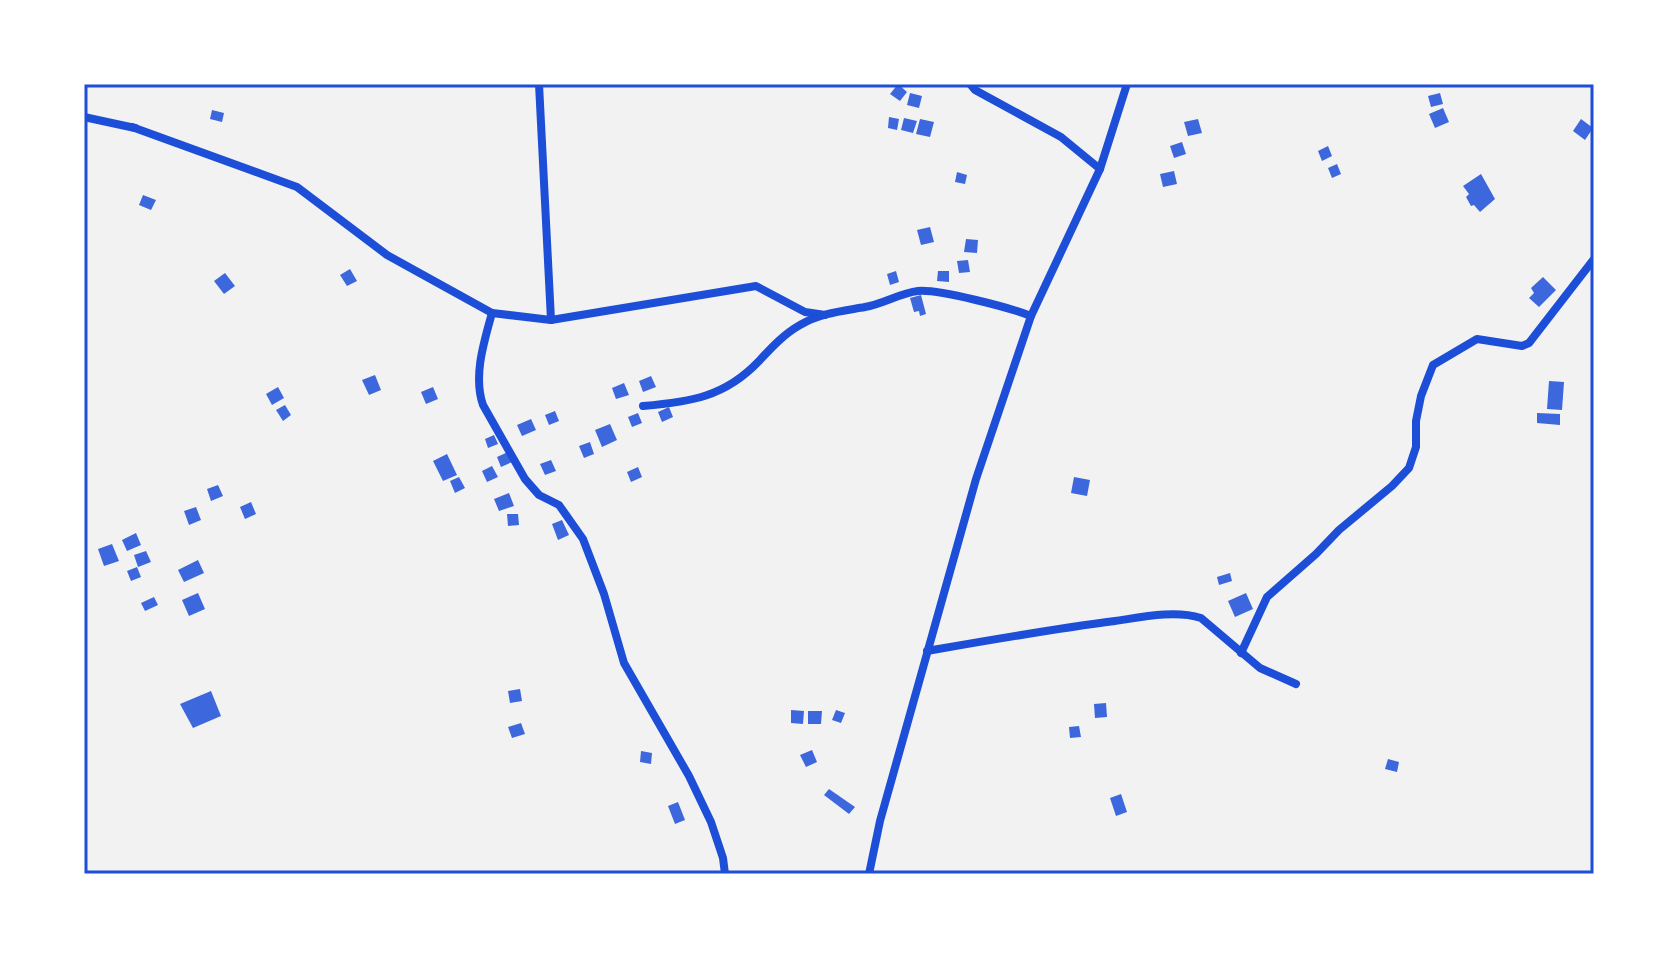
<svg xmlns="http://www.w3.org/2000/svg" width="1678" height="958" viewBox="0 0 1678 958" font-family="Lato,sans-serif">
<rect width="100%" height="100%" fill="#f2f2f2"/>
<g fill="#3d67dc">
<polygon points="898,84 907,92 900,101 890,94"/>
<polygon points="910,93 922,96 919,108 907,105"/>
<polygon points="1440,93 1443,104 1431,107 1428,96"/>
<polygon points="1443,108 1449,122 1435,128 1429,114"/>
<polygon points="212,110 224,113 222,122 210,119"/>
<polygon points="889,117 899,119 897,130 888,128"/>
<polygon points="904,118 917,121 913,133 901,130"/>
<polygon points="920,119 934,122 930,137 916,134"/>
<polygon points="1198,119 1202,133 1188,136 1184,122"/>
<polygon points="1581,119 1593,128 1585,140 1573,131"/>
<polygon points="1182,142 1186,154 1174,158 1170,146"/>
<polygon points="1328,146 1332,156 1322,161 1318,151"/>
<polygon points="1337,164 1341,174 1332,178 1328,168"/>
<polygon points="1174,171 1177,184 1163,187 1160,174"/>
<polygon points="957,172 967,175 965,184 955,182"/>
<polygon points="1481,174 1495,199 1480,212 1474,205 1471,206 1466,197 1469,194 1463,186"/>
<polygon points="143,195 156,200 151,210 139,205"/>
<polygon points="930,227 934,242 921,245 917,230"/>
<polygon points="966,239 978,240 977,253 964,252"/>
<polygon points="968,260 970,272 959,273 957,261"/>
<polygon points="350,269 357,281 347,286 340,275"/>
<polygon points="896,271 899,282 890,285 887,274"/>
<polygon points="938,271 949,271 949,282 937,281"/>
<polygon points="225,273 235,286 224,294 214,281"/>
<polygon points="1543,277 1556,290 1539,307 1529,298 1534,293 1531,288"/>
<polygon points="921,295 926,314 920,316 919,311 914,312 910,298"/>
<polygon points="375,375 381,390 369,395 362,380"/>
<polygon points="651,376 656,387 643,392 639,381"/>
<polygon points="1549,381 1564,382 1562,410 1547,409"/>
<polygon points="624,383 629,395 616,399 612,388"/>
<polygon points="278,387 284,398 272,405 266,394"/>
<polygon points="433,387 438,399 426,404 421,392"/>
<polygon points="285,405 291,415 283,421 276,410"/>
<polygon points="669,407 673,417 662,422 658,412"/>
<polygon points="555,411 559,421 549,425 545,415"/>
<polygon points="638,413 642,423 632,427 628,417"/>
<polygon points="1537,413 1560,414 1560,425 1537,423"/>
<polygon points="531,419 536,430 522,436 517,425"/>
<polygon points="610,424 617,440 602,447 595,430"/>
<polygon points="494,435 498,444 488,448 485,439"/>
<polygon points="590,442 594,454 584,458 579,446"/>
<polygon points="508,452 512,462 501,467 497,457"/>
<polygon points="447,454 457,475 443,481 433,461"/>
<polygon points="551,460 556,471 545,475 540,464"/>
<polygon points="492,466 498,477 487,482 482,471"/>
<polygon points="638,467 642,477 631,482 627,472"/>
<polygon points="459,477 465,488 455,493 450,481"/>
<polygon points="1074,477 1090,480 1087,496 1071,493"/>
<polygon points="218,485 223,496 211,501 207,489"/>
<polygon points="509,493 514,506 499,511 494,499"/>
<polygon points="251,502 256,514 245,519 240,507"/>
<polygon points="196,507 201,520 189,525 184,511"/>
<polygon points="507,514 518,514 519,525 508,526"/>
<polygon points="562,520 569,535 558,540 552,524"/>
<polygon points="136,533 141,545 127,551 122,540"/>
<polygon points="112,544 119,561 104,566 98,549"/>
<polygon points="146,551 151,562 138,567 134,555"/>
<polygon points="198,560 204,573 184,582 178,570"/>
<polygon points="137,567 141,577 131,581 127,571"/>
<polygon points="1230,573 1232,581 1219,585 1217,577"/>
<polygon points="198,593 205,609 189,616 182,600"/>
<polygon points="1246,593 1253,609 1235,617 1228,601"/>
<polygon points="154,597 158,605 145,611 141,603"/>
<polygon points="520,689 522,701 510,703 508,691"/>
<polygon points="211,691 221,716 193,728 180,704"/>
<polygon points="1106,703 1107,717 1095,718 1094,704"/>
<polygon points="791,710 804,711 803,724 791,723"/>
<polygon points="836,710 845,713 841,723 832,720"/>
<polygon points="808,711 822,711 821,724 808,724"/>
<polygon points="521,723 525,734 512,738 508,727"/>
<polygon points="1079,726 1081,737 1070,738 1069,727"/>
<polygon points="812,750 817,762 806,767 800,755"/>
<polygon points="641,751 652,753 651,764 640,762"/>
<polygon points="1388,759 1399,762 1397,772 1385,769"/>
<polygon points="829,789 855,807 849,814 824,795"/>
<polygon points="1121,794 1127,812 1116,816 1110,798"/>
<polygon points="678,802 685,820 675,824 668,806"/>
</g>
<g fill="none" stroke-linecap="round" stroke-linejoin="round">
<g stroke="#1d4ed8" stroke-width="8">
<polyline points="539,84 551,320"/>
<polyline points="970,84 975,90 1061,137 1100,169"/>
<polyline points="84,117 135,128"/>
<polyline points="132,127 297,187 387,255 492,313 551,320 756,286 805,312 825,315"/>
<path d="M492,313c-8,29 -19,63 -9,92l42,74 14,16 20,10 24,34 21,55 20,69 65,113 22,46 12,36 2,16"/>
<path d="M643,406c47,-4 82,-9 116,-45 13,-14 25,-27 41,-36 20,-12 43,-14 65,-18 18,-3 35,-14 53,-16 21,-2 93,17 113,25"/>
<path d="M927,651c63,-11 125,-22 188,-30 27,-4 60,-11 86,-3l59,50 36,16"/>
<polyline points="1241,653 1267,597 1316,554 1339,530 1392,486 1409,468 1416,447 1416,421 1421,396 1433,365 1477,339 1522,346 1529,343 1594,259"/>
<polyline points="869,874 880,821 976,479 1031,316 1100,169 1127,84"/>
</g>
</g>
<rect width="1678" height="958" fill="none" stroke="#ffffff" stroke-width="172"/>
<rect x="86" y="86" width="1506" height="786" fill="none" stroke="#1d4ed8" stroke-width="3"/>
</svg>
